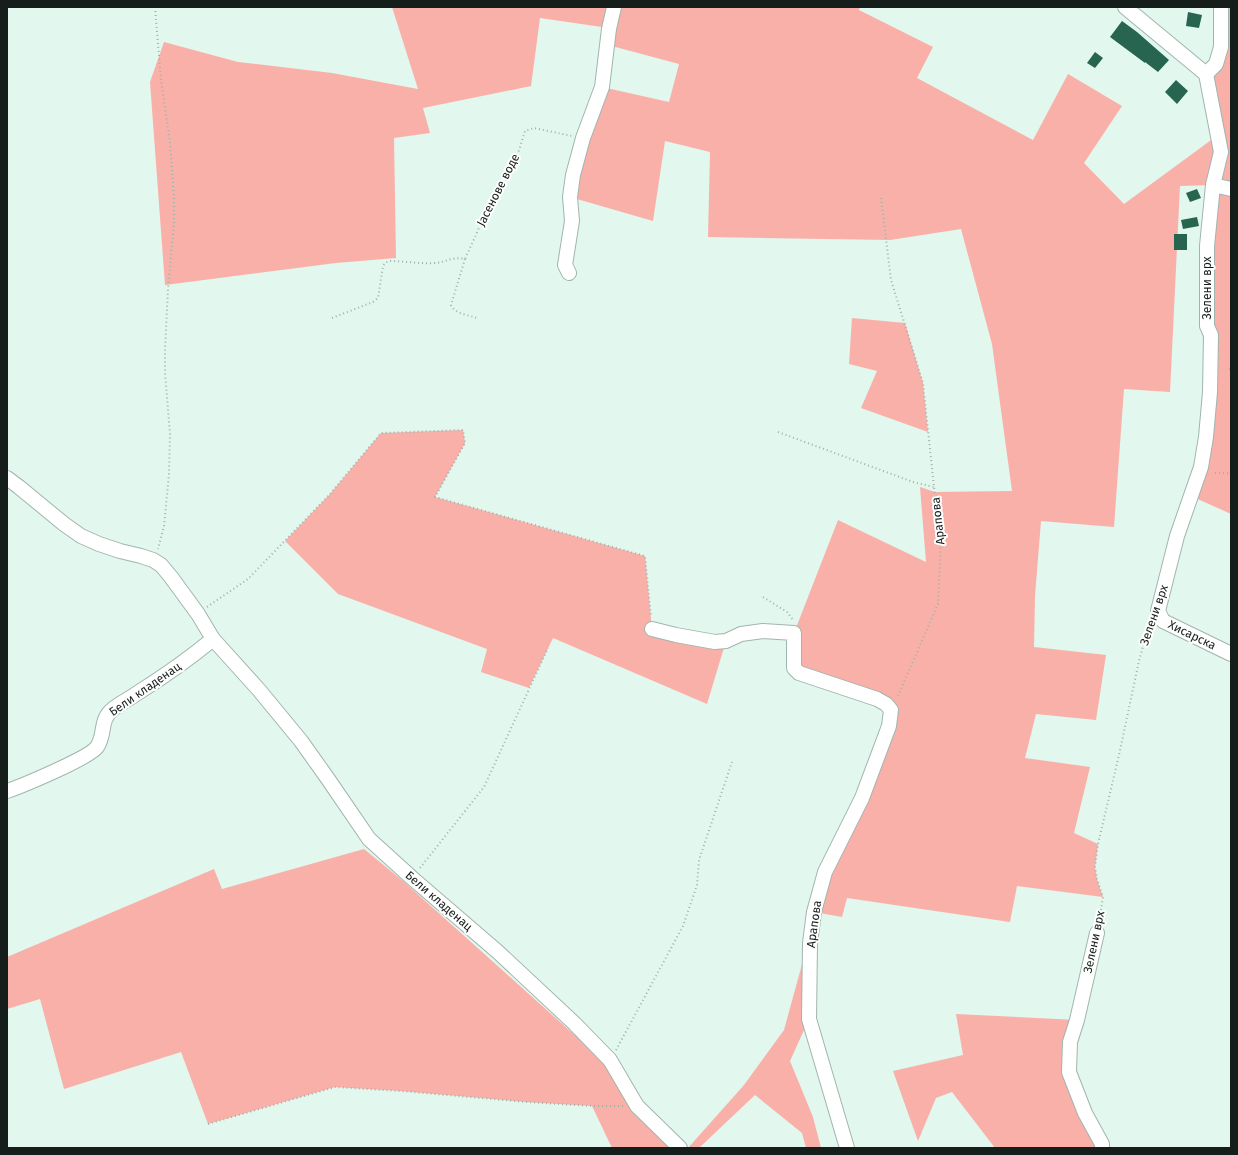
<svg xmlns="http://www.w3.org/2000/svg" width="1238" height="1155" viewBox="0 0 1238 1155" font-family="'Fira Sans',sans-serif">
<rect width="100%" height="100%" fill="#e2f7ee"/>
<g fill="#f9b0a9">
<polygon points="392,7 860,7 859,10 933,47 917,78 1033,140 1068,74 1122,106 1084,163 1124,204 1218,135 1206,74 1216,64 1221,7 1231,7 1231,514 1191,496 1201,467 1213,185 1180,186 1170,392 1124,389 1114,527 1041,521 1035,596 1034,647 1106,655 1096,720 1036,714 1025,758 1090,767 1074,833 1098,844 1095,867 1097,879 1103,897 1017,886 1010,922 847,898 842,917 814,912 809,1019 790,1061 813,1117 821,1148 806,1148 802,1133 755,1095 699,1148 688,1148 744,1085 784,1030 804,957 814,912 891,710 799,673 794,633 838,520 926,562 920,487 935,492 1012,491 992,344 961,229 890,240 708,237 710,152 665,141 653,221 570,197 602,87 669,102 679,64 608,45 609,28 540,18 531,86 423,108 430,133 394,138 396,258 336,263 165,285 150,82 164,42 238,62 332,73 418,89"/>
<polygon points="852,318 905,323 923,383 928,432 861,408 877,371 849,364"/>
<polygon points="463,430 465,443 435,497 645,556 652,629 726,641 707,704 553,638 529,688 481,672 487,649 338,594 285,541 330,494 381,433"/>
<polygon points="364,849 403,881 569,1030 605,1060 680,1148 612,1148 592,1106 526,1102 401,1091 335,1087 208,1124 181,1052 64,1089 40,999 7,1009 7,957 214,869 222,889"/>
<polygon points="956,1014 1077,1020 1069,1072 1102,1148 995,1148 952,1092 936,1098 918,1141 893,1071 963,1055"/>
</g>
<g fill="#286551">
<polygon points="1188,12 1202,15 1199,28 1186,26"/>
<polygon points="1122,21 1137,32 1169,60 1158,72 1145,62 1145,63 1110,37"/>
<polygon points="1095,52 1103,58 1095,68 1087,63"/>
<polygon points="1176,80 1188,91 1177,104 1165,92"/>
<polygon points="1197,189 1201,198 1190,202 1186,193"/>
<polygon points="1197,217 1199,226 1183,229 1181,220"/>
<rect x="1174" y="234" width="13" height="16"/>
</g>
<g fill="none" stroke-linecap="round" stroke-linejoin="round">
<g stroke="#a1b5ad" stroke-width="16">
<g id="minor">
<polyline points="1125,7 1206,74 1221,152 1213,185 1207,246 1207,326 1211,335 1210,392 1206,437 1201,467 1177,536 1158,611 1163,621 1231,654"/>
<polyline points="1206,74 1216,64 1221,47 1221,7"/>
<polyline points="1213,185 1231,189"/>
<polyline points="569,273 565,265 572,221 570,197 573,175 583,138 602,87 609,29 614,7"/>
<polyline points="7,478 19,487 64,524 81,536 99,544 120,551 141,556 153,560 161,565 171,577 198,614 213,639 259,690 301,741 328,779 369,839 412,878 498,952 575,1024 610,1060 637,1106 680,1148"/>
<polyline points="652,629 676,635 715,642 726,641 741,634 763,631 794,633 794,668 799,673 877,699 886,704 891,710 889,726 862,798 825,872 814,912 810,943 809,1019 847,1148"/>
<path d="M7,791c15,-5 82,-33 90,-44 9,-13 2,-27 16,-38 7,-6 16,-10 23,-15 27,-17 53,-35 77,-55"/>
<polyline points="1097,933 1077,1020 1070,1042 1069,1072 1085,1113 1102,1144 1102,1148"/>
</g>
</g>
<g stroke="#a1b1aa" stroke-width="2" stroke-dasharray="1 3" stroke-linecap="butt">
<polyline points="155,7 161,80 170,142 174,197 174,223 168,289 165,350 165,372 170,434 169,474 164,526 158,549"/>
<polyline points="881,198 891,280 923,383 934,487 941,539 938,604 897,698"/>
<path d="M465,259l-14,46c4,9 17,10 26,13"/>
<path d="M332,318l41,-16 5,-4 5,-32 2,-3 4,-2c15,0 30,3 45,2 11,0 17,-7 31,-4l19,-42 31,-54 10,-32 9,-3 38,8"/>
<polyline points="1229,369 1231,369"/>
<polyline points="778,432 913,482 934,487"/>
<polyline points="1215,473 1231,473"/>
<polyline points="763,597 787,612 793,620"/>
<polyline points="207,607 248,579 330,494 381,433 463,430 465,443 435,497 645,556 651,617"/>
<polyline points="420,868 484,787 548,648"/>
<polyline points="1099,922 1103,897 1097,879 1095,867 1098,844 1119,755 1139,661 1147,632 1151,623"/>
<polyline points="616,1050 683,926 697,885 699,860 732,762"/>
<polyline points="208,1124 335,1087 401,1091 526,1102 593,1106 623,1106"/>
</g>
<use href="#minor" stroke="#fff" stroke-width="14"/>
</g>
<g text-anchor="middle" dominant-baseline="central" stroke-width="4" stroke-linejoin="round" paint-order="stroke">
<g font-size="12" fill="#161e1b" stroke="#fefefe">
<text transform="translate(498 190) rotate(-63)">Јасенове воде</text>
<text transform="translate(1207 288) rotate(-90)">Зелени врх</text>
<text transform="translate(938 521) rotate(-96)">Арапова</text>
<text transform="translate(1154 615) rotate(-71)">Зелени врх</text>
<text transform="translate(1192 635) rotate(26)">Хисарска</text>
<text transform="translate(145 689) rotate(-35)">Бели кладенац</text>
<text transform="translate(439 901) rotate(41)">Бели кладенац</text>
<text transform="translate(814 924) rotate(-82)">Арапова</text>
<text transform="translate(1094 942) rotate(-78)">Зелени врх</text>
</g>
</g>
<rect width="1238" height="1155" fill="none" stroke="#161e1b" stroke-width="16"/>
</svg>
